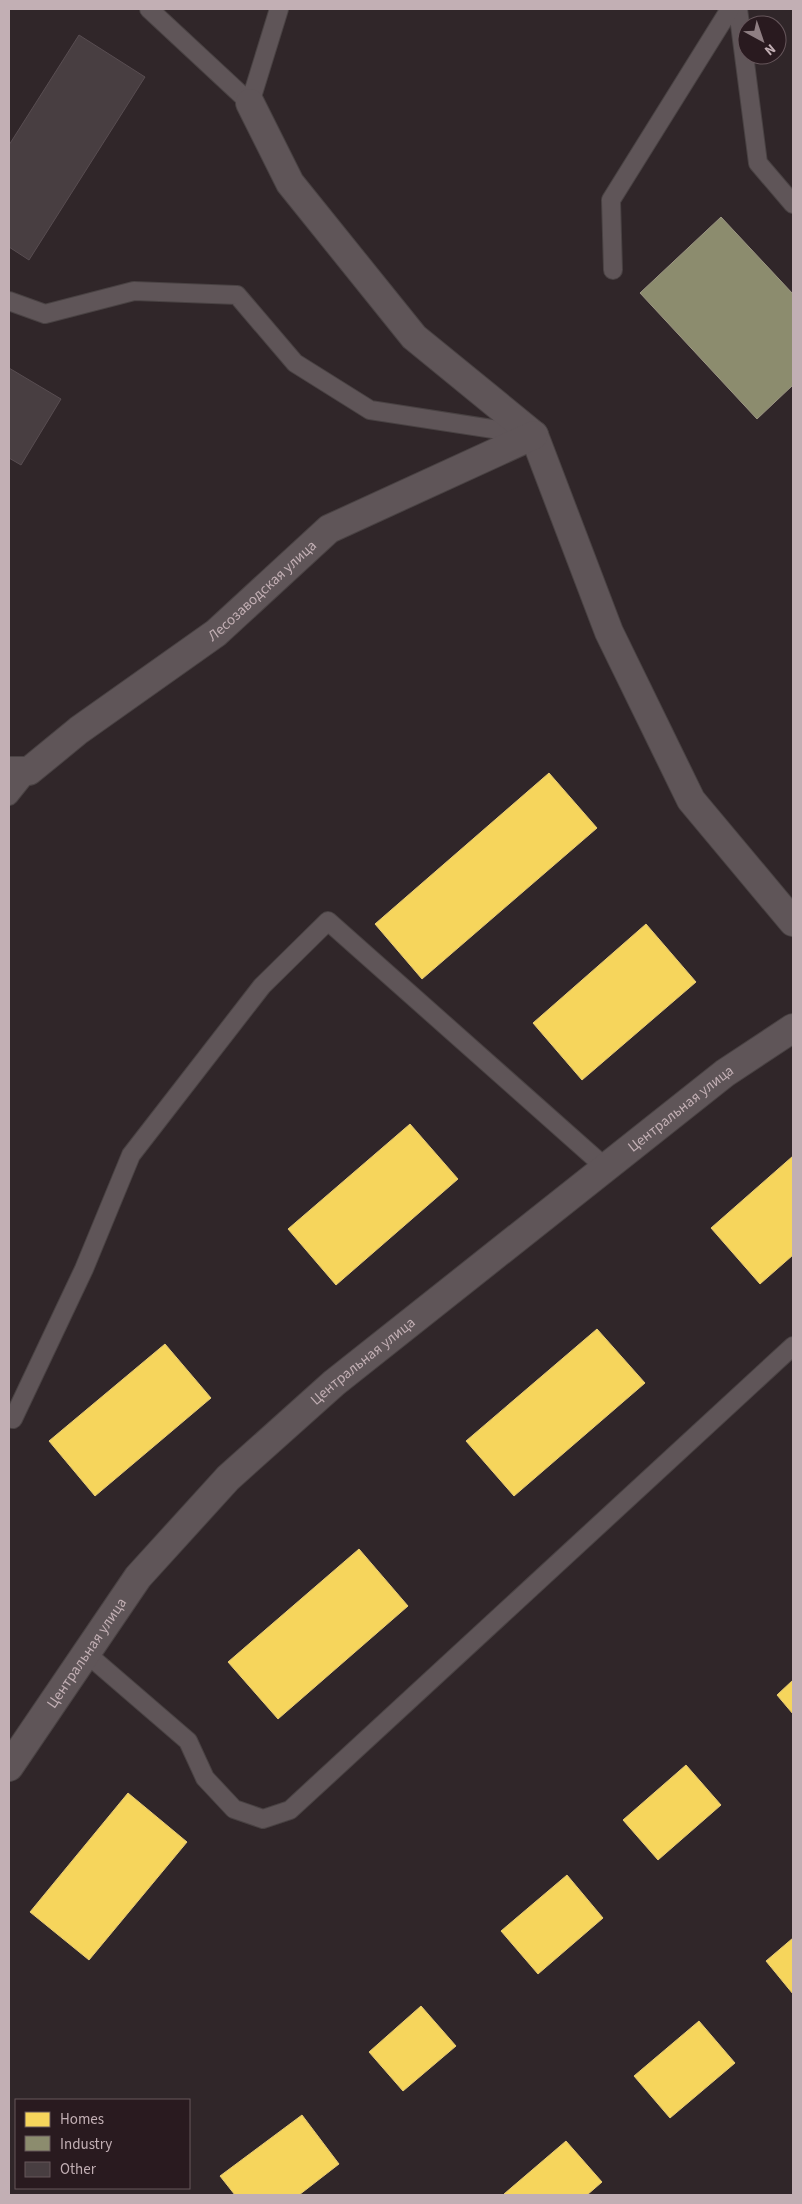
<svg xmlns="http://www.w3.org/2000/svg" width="802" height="2204" viewBox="0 0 802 2204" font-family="'Source Sans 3',sans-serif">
<rect width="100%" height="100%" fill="#302629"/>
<g fill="#f6d55c" stroke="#e6ca76">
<polygon points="549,773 597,828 422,979 375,924"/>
<polygon points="646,924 696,982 582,1080 533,1023"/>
<polygon points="410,1124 458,1179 336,1285 288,1229"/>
<polygon points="793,1156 793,1255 760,1284 711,1228"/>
<polygon points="597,1329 645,1383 514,1496 466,1441"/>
<polygon points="165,1344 211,1398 95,1496 49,1441"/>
<polygon points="359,1549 408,1606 278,1719 228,1662"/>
<polygon points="793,1680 793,1714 777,1695"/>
<polygon points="686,1765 721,1805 658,1860 623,1820"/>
<polygon points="128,1793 187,1842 89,1960 30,1912"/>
<polygon points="567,1875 603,1918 538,1974 501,1931"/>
<polygon points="793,1938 793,1994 766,1961"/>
<polygon points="421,2006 456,2046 403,2091 369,2052"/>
<polygon points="699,2021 735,2063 670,2118 634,2076"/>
<polygon points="302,2115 339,2164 299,2195 235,2195 220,2176"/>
<polygon points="566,2141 602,2182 587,2195 505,2195 504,2194"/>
</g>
<polygon fill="#8c8c6e" stroke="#9c9683" points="721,217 793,294 793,385 757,419 640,293"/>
<g fill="#483e41" stroke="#584d51">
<polygon points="79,35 145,77 29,260 9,247 9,145"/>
<polygon points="9,368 61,399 21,465 9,458"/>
</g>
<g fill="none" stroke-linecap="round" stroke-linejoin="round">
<g stroke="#494243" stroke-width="20">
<g id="service">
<polyline points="149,9 250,103 279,9"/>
<polyline points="738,9 758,163 793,204"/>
<polyline points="613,270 611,200 730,9"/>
<polyline points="9,301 45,314 134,291 237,295 295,363 370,410 531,435"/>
<polyline points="9,796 29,771"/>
<polyline points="13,1419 84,1269 131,1155 262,986 328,921 606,1168"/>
<polyline points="86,1653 188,1741 205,1778 234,1809 263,1819 290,1810 793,1346"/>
</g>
</g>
<g stroke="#494243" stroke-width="30">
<g id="minor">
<polyline points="250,103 290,183 414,337 534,435 609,632 691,800 793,922"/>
<path id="s1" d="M9,771h20l50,-41 137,-97 113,-104 205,-94"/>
</g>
</g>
<g stroke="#494243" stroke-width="30">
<g id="tertiary">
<path id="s2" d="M9,1767l129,-190 90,-99 106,-95 391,-310 68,-45"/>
</g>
</g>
<use href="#service" stroke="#5f5558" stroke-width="18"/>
<use href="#minor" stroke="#5f5558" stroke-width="28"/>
<use href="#tertiary" stroke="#5f5558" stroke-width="28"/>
</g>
<g text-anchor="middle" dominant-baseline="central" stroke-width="5" stroke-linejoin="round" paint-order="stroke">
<g font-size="15" fill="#c2afb4" stroke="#291a1f">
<text stroke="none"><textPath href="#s1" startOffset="315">Лесозаводская улица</textPath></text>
<text stroke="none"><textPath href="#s2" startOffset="948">Центральная улица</textPath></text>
<text stroke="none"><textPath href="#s2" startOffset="542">Центральная улица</textPath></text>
<text stroke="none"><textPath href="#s2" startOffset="138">Центральная улица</textPath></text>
</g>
</g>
<rect width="802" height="2204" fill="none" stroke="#c2afb4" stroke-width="20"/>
<rect x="15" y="2099" width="175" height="90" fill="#291a1f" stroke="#66565b"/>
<rect x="25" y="2112" width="25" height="15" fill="#f6d55c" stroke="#66565b"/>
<text x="60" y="2124" font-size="15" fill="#c2afb4">Homes</text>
<rect x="25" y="2136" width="25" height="15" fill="#8c8c6e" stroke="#66565b"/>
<text x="60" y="2149" font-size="15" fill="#c2afb4">Industry</text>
<rect x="25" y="2162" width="25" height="15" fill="#483e41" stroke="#66565b"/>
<text x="60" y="2174" font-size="15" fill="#c2afb4">Other</text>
<g transform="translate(762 40) rotate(140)"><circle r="24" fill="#291a1f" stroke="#66565b"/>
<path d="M0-4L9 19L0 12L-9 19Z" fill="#8f7f83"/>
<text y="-8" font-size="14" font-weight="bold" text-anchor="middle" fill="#c2afb4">N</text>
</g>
</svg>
